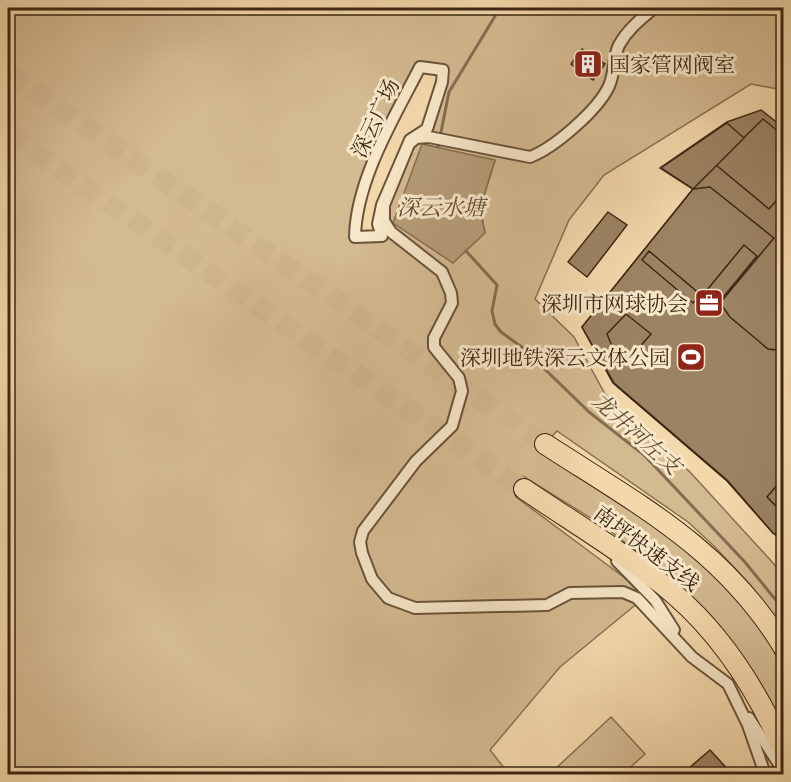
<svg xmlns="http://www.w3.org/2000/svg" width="791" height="782" viewBox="0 0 791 782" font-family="'Gentium Book Plus','Noto Serif SC',serif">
<rect width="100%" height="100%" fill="#f3d8ab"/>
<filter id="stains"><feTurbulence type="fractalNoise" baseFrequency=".00333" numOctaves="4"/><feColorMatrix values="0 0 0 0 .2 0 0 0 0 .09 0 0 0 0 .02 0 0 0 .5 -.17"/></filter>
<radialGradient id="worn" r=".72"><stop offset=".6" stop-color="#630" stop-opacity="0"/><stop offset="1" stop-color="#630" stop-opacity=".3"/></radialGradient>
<g fill="#d4ba91" stroke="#887052" stroke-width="1.5" fill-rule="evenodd">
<path d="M8,8h775v82l-32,-6 -147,91 -35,45 -34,79 39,38 31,57 85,78 93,102v60l-44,-61 -23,-25 -28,-26 -131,-91 -14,15 123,83 78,75 26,39 13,27v69l-86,-136 -39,-35 -53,-41 -82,-51 -9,16 2,5 113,84 16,16 -85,70 -70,83 19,24h-501zM420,68l23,2 -16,59 -17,11 -28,65v31l-27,1 25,-92zM422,144l73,17 -15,47 5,25z"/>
<polygon points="611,717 645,754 623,774 558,774 554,770"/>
</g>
<polygon fill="#b59c78" stroke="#856d50" stroke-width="1.5" points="422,144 495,160 480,208 485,233 453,263 393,223"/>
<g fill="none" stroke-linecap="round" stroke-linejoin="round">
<g stroke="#856d50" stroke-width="3">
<polyline points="438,147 449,92 500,8"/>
<polyline points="466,251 497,285 492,311 495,324 501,332 523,348 589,412 644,455 744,561 784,610"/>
</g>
</g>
<g fill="#9c8363" stroke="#3d2714" stroke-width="1.5">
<polygon points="582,49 605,64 593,80 571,64"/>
<polygon points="761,110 784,128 784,541 773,533 727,481 613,383 582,327 693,189 660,168 727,122"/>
<polygon points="763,119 784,136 784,192 769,209 716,165"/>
<polygon points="727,123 744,138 693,189 661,168"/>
<polygon points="710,187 774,238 720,303 730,317 768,349 784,351 784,541 773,533 727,480 614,383 582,327 693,189"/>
<polygon points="608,212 627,225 587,277 568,262"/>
<polygon points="744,245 757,256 720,301 707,290"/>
<polygon points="649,251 701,295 693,303 642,260"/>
<polygon points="707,294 718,303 711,311 700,302"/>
<polygon points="626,314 651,334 621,368 607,334"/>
<polygon points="784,477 784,514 767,497"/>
<polygon points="710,750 732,774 682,774"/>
</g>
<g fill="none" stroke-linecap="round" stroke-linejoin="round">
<g stroke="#cfb58d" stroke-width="20" stroke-dasharray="20 10" stroke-linecap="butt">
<polyline points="8,73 545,444"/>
<polyline points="8,134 524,489"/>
</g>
<g stroke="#6a533a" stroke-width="14">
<g id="street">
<path d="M654,8c-13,11 -26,21 -35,37 -6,12 -4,28 -10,41 -11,24 -55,62 -79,71l-101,-20 -13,1 -7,6 -25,61v16l7,11 51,40 9,21 1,10 -18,35v9l25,31 3,13 -10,35 -36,35 -53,70 -3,11 2,11 10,26 16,19 27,10 132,-3 23,-12 53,-1 14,6 55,59 36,27 20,41 17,49"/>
<path d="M420,67l23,3 -1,12 -15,47 -17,11 -28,65 -4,19 4,12 -27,1c1,-57 39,-119 65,-170z"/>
<polyline points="617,561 655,600 674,630"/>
<polyline points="749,718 784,772"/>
</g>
</g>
<g stroke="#3d2714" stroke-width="22">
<g id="highway">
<path d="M545,444c94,61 179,105 239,204"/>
<path d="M524,489c50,34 104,66 150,105 50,43 84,98 110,157"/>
</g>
</g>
<use href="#street" stroke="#f7e6c8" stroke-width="10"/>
<use href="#highway" stroke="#f3d8ab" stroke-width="20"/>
</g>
<defs>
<g id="building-square" transform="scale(1.5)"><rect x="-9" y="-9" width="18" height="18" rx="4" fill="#8f2418" stroke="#f7e6c8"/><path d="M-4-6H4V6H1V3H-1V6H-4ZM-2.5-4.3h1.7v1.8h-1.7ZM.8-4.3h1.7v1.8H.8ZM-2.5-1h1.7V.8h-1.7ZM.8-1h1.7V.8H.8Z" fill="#fff"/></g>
<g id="office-square" transform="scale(1.5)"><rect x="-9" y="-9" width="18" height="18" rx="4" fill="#8f2418" stroke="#f7e6c8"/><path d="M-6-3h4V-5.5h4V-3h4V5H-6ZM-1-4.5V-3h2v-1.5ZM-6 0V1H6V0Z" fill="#fff"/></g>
<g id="stadium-square" transform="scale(1.5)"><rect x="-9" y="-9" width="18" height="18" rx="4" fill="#8f2418" stroke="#f7e6c8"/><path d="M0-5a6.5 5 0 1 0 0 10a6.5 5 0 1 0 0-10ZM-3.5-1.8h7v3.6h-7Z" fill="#fff"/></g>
</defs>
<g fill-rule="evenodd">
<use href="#building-square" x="588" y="64"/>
<use href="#office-square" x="709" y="303"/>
<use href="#stadium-square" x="691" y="357"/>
</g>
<g text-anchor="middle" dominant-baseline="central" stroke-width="6" stroke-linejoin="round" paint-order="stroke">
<g font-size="21" fill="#3d2714" stroke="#f7e6c8" text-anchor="end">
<text x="609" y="64" text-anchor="start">国家管网阀室</text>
<text x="688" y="303">深圳市网球协会</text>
<text x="670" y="357">深圳地铁深云文体公园</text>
</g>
<g font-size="21" fill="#3d2714" stroke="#f7e6c8">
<text transform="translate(375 118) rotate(-65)">深云广场</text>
<text transform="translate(647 548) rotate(37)">南坪快速支线</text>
</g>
<g font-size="22" font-style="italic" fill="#614a32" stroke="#f7e6c8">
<text x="441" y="207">深云水塘</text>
<text transform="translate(637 433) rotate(42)">龙井河左支</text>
</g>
</g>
<rect width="791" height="782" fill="none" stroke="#f3d8ab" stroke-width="30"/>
<rect x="9" y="9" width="773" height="764" fill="none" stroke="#3d2714" stroke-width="3"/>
<rect x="15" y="15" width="761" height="752" fill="none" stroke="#3d2714" stroke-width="1.5"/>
<rect width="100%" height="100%" filter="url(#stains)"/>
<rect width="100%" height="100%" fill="url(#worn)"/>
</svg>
